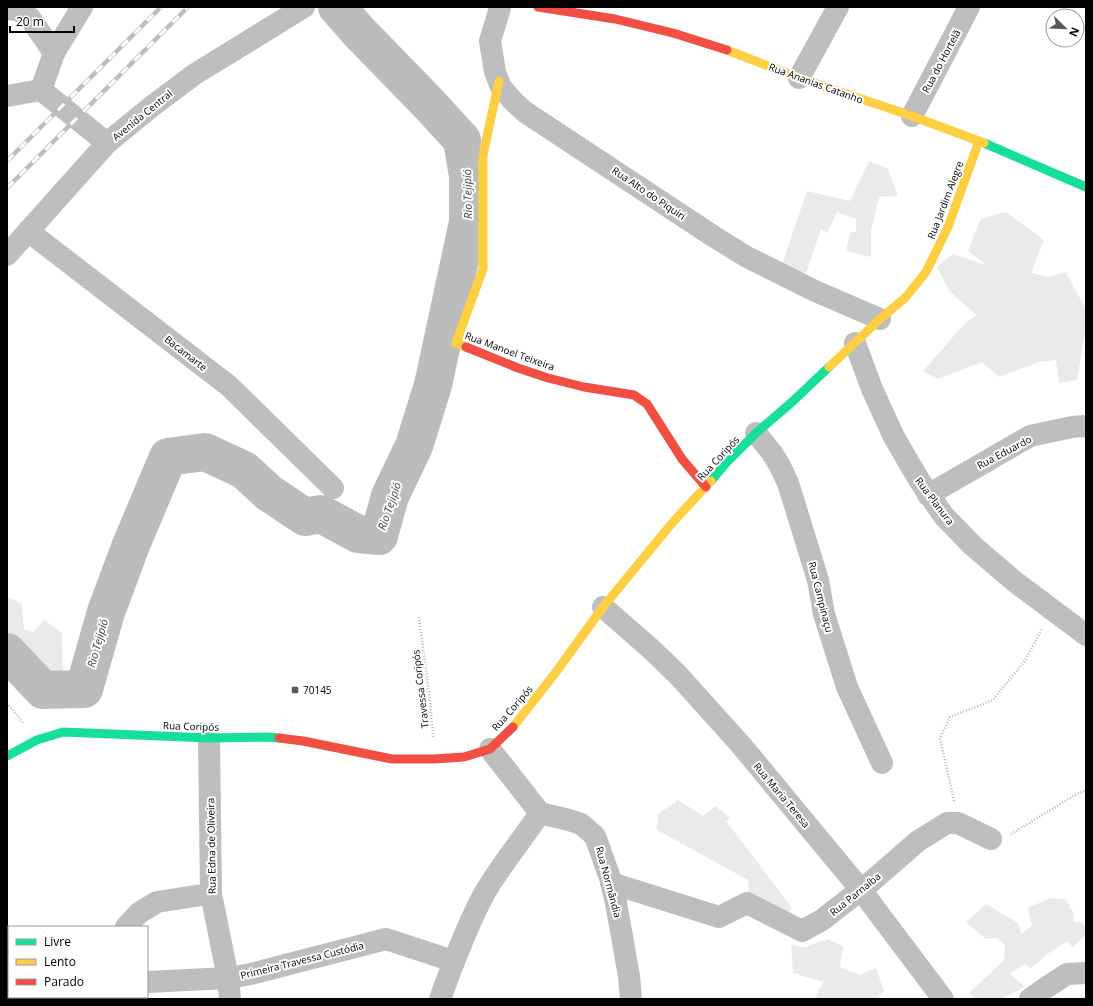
<svg xmlns="http://www.w3.org/2000/svg" width="1093" height="1006" viewBox="0 0 1093 1006" font-family="'Open Sans',sans-serif">
<rect width="100%" height="100%" fill="#fff"/>
<g fill="#eaeaea">
<polygon points="869,161 887,168 898,196 879,197 871,230 871,257 846,251 850,232 856,232 856,219 837,212 827,233 821,229 806,273 781,267 807,191 850,201"/>
<polygon points="1006,212 1044,240 1031,273 1049,277 1066,272 1086,310 1086,326 1077,380 1059,383 1056,360 1039,362 999,377 982,362 938,379 923,371 966,322 977,315 950,292 937,267 953,254 986,265 968,251 981,219"/>
<polygon points="7,597 22,604 24,629 33,632 44,620 62,633 63,675 14,684 7,677"/>
<polygon points="678,800 703,816 715,806 730,818 726,821 792,908 785,916 749,897 748,880 657,830 658,814"/>
<polygon points="1050,898 1065,899 1074,913 1073,922 1081,922 1086,927 1086,935 1073,947 1067,941 1049,953 1031,968 1024,964 1010,974 1025,987 1001,999 974,999 969,993 1004,960 1005,945 997,938 986,939 966,922 986,904 1018,923 1021,934 1032,926 1028,908"/>
<polygon points="828,939 843,946 840,967 860,975 876,968 884,991 877,999 814,999 823,982 793,973 791,945 804,947"/>
</g>
<polygon fill="#bcbcbc" points="7,640 36,677 31,689 7,665"/>
<g fill="none" stroke-linecap="round" stroke-linejoin="round">
<polyline stroke="#bcbcbc" stroke-width="38" points="7,652 43,690 84,689 106,612 131,545 168,457 205,452 244,470 269,493 305,517 321,514 358,534 379,536 390,496 414,446 433,385 468,222 468,176 462,140 429,104 359,32 337,7"/>
<g stroke="#b8b8b8" stroke-width="2.5" stroke-dasharray="1 2" stroke-linecap="butt">
<polyline points="419,617 430,700 433,737"/>
<polyline points="7,703 23,723"/>
<polyline points="954,801 940,738 950,717 993,700 1024,662 1042,629"/>
<polyline points="1011,834 1075,795 1086,790"/>
</g>
<g stroke="#bebebe" stroke-width="22">
<polyline points="500,8 490,41 495,72 501,87 512,100 525,112 713,236 747,257 815,291 880,319"/>
<polyline points="7,9 18,10 30,18 54,53"/>
<polyline points="799,78 838,7"/>
<polyline points="41,90 107,143"/>
<polyline points="7,96 41,90 54,53 82,7"/>
<polyline points="912,116 969,7"/>
<polyline points="28,231 229,386 333,488"/>
<polyline points="7,255 107,143 151,107 195,74 304,7"/>
<polyline points="855,343 872,389 894,437 919,480 944,516 973,546 1014,581 1086,635"/>
<polyline points="756,433 772,453 780,466 788,483 818,580 824,614 847,687 882,763"/>
<polyline points="928,495 1030,436 1072,427 1086,426"/>
<polyline points="603,607 651,649 678,675 741,745 861,890 943,999"/>
<polyline points="209,738 211,894 228,978 230,999"/>
<polyline points="490,749 540,813 569,820 581,824 595,836 610,878 616,903 629,976 631,999"/>
<polyline points="611,883 719,917 747,903 802,931 822,920 872,881 918,841 947,823 958,823 991,839"/>
<polyline points="126,927 139,913 157,902 202,895 211,894"/>
<polyline points="147,982 228,978 251,974 386,939 453,961"/>
<polyline points="66,999 67,997"/>
<path d="M440,999c13,-36 26,-71 44,-105 16,-28 38,-54 56,-81"/>
<polyline points="1030,999 1047,987 1067,974 1086,973"/>
</g>
<g stroke="#16e098" stroke-width="9">
<polyline points="984,143 1086,187"/>
<polyline points="711,481 726,463 756,433 792,402 829,367"/>
<polyline points="7,756 37,740 63,732 209,738 267,737 279,738"/>
</g>
<g stroke="#ffcf43" stroke-width="9">
<polyline points="727,50 799,78 912,116 984,143"/>
<polyline points="466,347 456,343 483,269 483,155 499,81"/>
<polyline points="829,367 880,319 905,298 926,272 948,227 979,141"/>
<polyline points="513,727 556,672 603,607 673,522 711,481"/>
</g>
<g stroke="#f24e42" stroke-width="9">
<polyline points="538,7 615,19 673,33 727,50"/>
<polyline points="466,347 518,368 548,378 584,387 634,395 647,404 682,459 706,487"/>
<polyline points="279,738 303,741 392,759 434,759 464,757 490,749 513,727"/>
</g>
<g stroke="#bdbdbd" stroke-width="4.5">
<g id="rail">
<polyline points="7,161 161,7"/>
<polyline points="7,188 188,7"/>
</g>
</g>
<use href="#rail" stroke="#fff" stroke-width="3" stroke-dasharray="9" stroke-linecap="butt"/>
</g>
<rect fill="#595959" stroke="#fff" stroke-width="1.5" x="291" y="686" width="8" height="8" rx="2"/>
<g text-anchor="middle" dominant-baseline="central" stroke-width="4" stroke-linejoin="round" paint-order="stroke">
<g font-size="10" fill="#000" stroke="#fff">
<text transform="translate(941 61) rotate(-62)">Rua do Hortelã</text>
<text transform="translate(816 83) rotate(20)">Rua Ananias Catanho</text>
<text transform="translate(142 115) rotate(-39)">Avenida Central</text>
<text transform="translate(649 193) rotate(34)">Rua Alto do Piquiri</text>
<text transform="translate(945 200) rotate(-69)">Rua Jardim Alegre</text>
<text transform="translate(510 351) rotate(20)">Rua Manoel Teixeira</text>
<text transform="translate(186 353) rotate(38)">Bacamarte</text>
<text transform="translate(1004 452) rotate(-28)">Rua Eduardo</text>
<text transform="translate(718 458) rotate(-47)">Rua Coripós</text>
<text transform="translate(935 501) rotate(53)">Rua Planura</text>
<text transform="translate(821 597) rotate(76)">Rua Campinaçu</text>
<text transform="translate(420 689) rotate(-97)">Travessa Coripós</text>
<text transform="translate(512 708) rotate(-49)">Rua Coripós</text>
<text transform="translate(191 726) rotate(2)">Rua Coripós</text>
<text transform="translate(782 795) rotate(50)">Rua Maria Teresa</text>
<text transform="translate(211 846) rotate(-91)">Rua Edna de Oliveira</text>
<text transform="translate(609 882) rotate(75)">Rua Normândia</text>
<text transform="translate(855 894) rotate(-39)">Rua Parnaíba</text>
<text transform="translate(302 960) rotate(-14)">Primeira Travessa Custódia</text>
</g>
<g font-size="10" fill="#000" stroke="#fff" text-anchor="start">
<text x="303" y="690">70145</text>
</g>
<g font-size="11" font-style="italic" fill="#404040" stroke="#fff">
<text transform="translate(467 194) rotate(-91)">Rio Tejipió</text>
<text transform="translate(389 506) rotate(-71)">Rio Tejipió</text>
<text transform="translate(97 643) rotate(-74)">Rio Tejipió</text>
</g>
</g>
<rect width="1093" height="1006" fill="none" stroke="#000000" stroke-width="16"/>
<rect x="8" y="926" width="140" height="72" fill="#ffffff" stroke="#999999"/>
<rect x="16" y="939" width="20" height="6" fill="#16e098" stroke="#999999"/>
<text x="44" y="946" font-size="12" fill="#000000">Livre</text>
<rect x="16" y="959" width="20" height="6" fill="#ffcf43" stroke="#999999"/>
<text x="44" y="966" font-size="12" fill="#000000">Lento</text>
<rect x="16" y="979" width="20" height="6" fill="#f24e42" stroke="#999999"/>
<text x="44" y="986" font-size="12" fill="#000000">Parado</text>
<g transform="translate(1065 28) rotate(113)"><circle r="19" fill="#ffffff" stroke="#999999"/>
<path d="M0-3L7 15L0 10L-7 15Z" fill="#595959"/>
<text y="-6" font-size="11" font-weight="bold" text-anchor="middle" fill="#000000">N</text>
</g>
<path d="M10 26v6h64v-6" fill="none" stroke="#000000" stroke-width="2"/>
<text x="16" y="26" font-size="12" fill="#000000" stroke="#ffffff" stroke-width="3" paint-order="stroke">20 m</text>
</svg>
